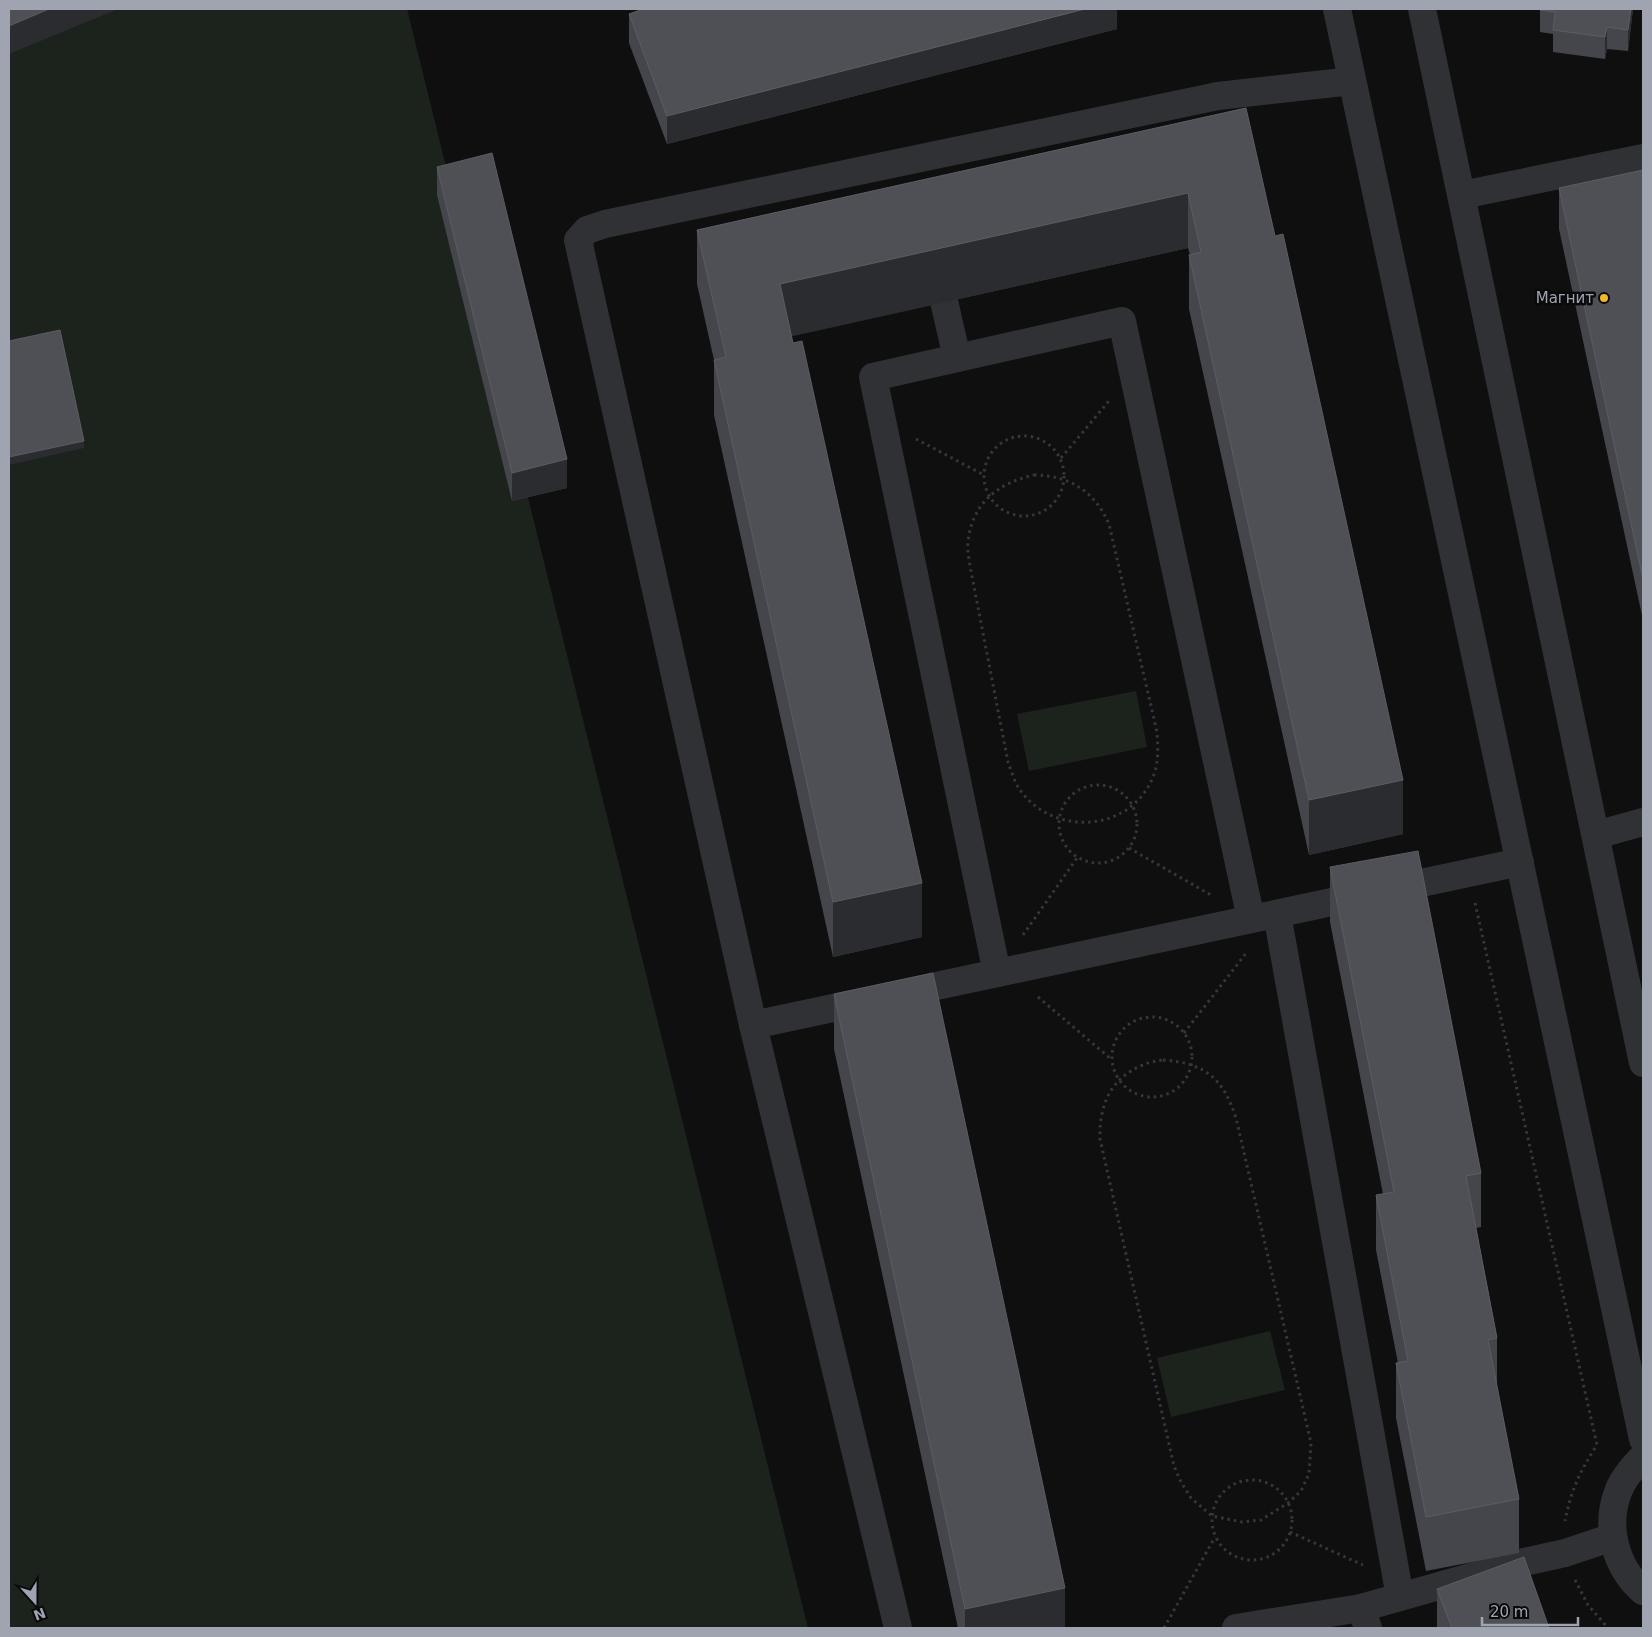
<svg xmlns="http://www.w3.org/2000/svg" width="1652" height="1637" viewBox="0 0 1652 1637" font-family="'DejaVu Sans',sans-serif">
<rect width="100%" height="100%" fill="#0f0f10"/>
<g fill="#1c231d">
<polygon points="9,9 407,9 808,1628 9,1628"/>
<polygon points="1136,691 1147,747 1029,771 1017,714"/>
<polygon points="1270,1331 1285,1390 1171,1417 1157,1358"/>
</g>
<g fill="none" stroke-linecap="round" stroke-linejoin="round">
<g stroke="#36373c" stroke-width="3" stroke-dasharray="2.5 4" stroke-linecap="butt">
<circle cx="1024" cy="476" r="40"/>
<polyline points="916,439 984,475"/>
<polyline points="1061,458 1109,401"/>
<path d="M1034,475c37,1 60,16 75,49l48,208c1,16 2,30 -4,45 -23,57 -103,60 -135,10 -4,-7 -7,-17 -10,-25l-38,-196c-1,-8 -3,-16 -2,-24 4,-39 30,-59 66,-67z"/>
<circle cx="1098" cy="824" r="39"/>
<polyline points="1129,848 1211,895"/>
<path d="M1475,903l122,542c-17,26 -26,45 -32,76"/>
<polyline points="1023,935 1077,858"/>
<polyline points="1038,997 1111,1059"/>
<circle cx="1152" cy="1057" r="40"/>
<polyline points="1184,1033 1247,952"/>
<path d="M1163,1060c42,3 60,18 73,58l75,325 -2,31 -8,17 -13,12 -27,17 -19,2 -30,-6 -21,-18 -10,-16 -7,-16 -74,-327c-1,-33 10,-61 43,-74 6,-3 13,-4 20,-5z"/>
<circle cx="1252" cy="1520" r="40"/>
<polyline points="1290,1532 1363,1565"/>
<polyline points="1575,1580 1588,1605 1608,1628"/>
<polyline points="1164,1628 1215,1537"/>
</g>
<g stroke="#303135" stroke-width="28">
<polyline points="1337,9 1643,1439"/>
<polyline points="1422,9 1643,1063"/>
<polyline points="1462,195 1643,158"/>
<polyline points="936,266 957,358"/>
<polyline points="1596,835 1643,822"/>
<polyline points="1277,914 1400,1597"/>
<polyline points="997,973 873,377 1122,321 1251,919"/>
<polyline points="753,1025 578,240 587,230 605,224 1218,96 1352,81"/>
<path d="M1643,1457c-10,10 -20,21 -25,35 -13,34 -3,75 25,99"/>
<polyline points="898,1628 753,1025 1520,862"/>
<polyline points="1236,1628 1361,1608"/>
<polyline points="1368,1628 1361,1608 1524,1562 1565,1553 1613,1537"/>
</g>
</g>
<g fill="#45464b">
<polygon points="1117,9 1117,29 667,144 629,43 629,14"/>
<polygon points="1540,9 1633,9 1628,51 1607,49 1605,59 1553,52 1553,34 1540,32"/>
<polygon points="1246,108 1403,834 1309,855 1189,309 1189,255 1190,255 1188,248 791,336 922,937 833,957 714,415 714,360 697,284 697,230"/>
<polygon points="437,167 567,488 512,501 437,195"/>
<polygon points="1643,170 1643,620 1559,229 1559,188"/>
<polygon points="1330,867 1481,1173 1481,1227 1476,1228 1497,1338 1497,1389 1519,1499 1519,1553 1426,1571 1396,1418 1396,1363 1398,1363 1376,1250 1376,1195 1383,1194 1330,922"/>
<polygon points="834,994 1065,1628 958,1628 834,1049"/>
<polygon points="1437,1589 1549,1628 1437,1628"/>
</g>
<g fill="#2b2c2f">
<polygon points="49,9 118,9 9,54 9,26"/>
<polygon points="1085,9 1117,9 1117,29 667,144 667,116"/>
<polygon points="1631,9 1633,9 1628,51 1628,30"/>
<polygon points="1607,27 1607,49 1605,59 1605,37"/>
<polygon points="1188,193 1188,248 780,339 780,284"/>
<polygon points="84,441 84,448 9,465 9,457"/>
<polygon points="567,459 567,488 512,501 512,473"/>
<polygon points="1403,780 1403,834 1309,855 1309,800"/>
<polygon points="922,883 922,937 833,957 833,902"/>
<polygon points="1065,1588 1065,1628 965,1628 965,1609"/>
</g>
<g fill="#4f5056" stroke="#5b5d64">
<polygon points="9,9 49,9 9,26"/>
<polygon points="643,9 1085,9 667,116 629,14"/>
<polygon points="1540,9 1631,9 1628,30 1607,27 1605,37 1553,30 1555,12 1540,10"/>
<polygon points="1246,108 1275,236 1283,234 1403,780 1309,800 1189,255 1201,252 1188,193 780,284 793,343 802,341 922,883 833,902 714,360 726,357 697,230"/>
<polygon points="492,153 567,459 512,473 437,167"/>
<polygon points="1643,170 1643,579 1559,188"/>
<polygon points="60,330 84,441 9,457 9,341"/>
<polygon points="1418,851 1481,1173 1466,1176 1497,1338 1488,1340 1519,1499 1426,1517 1396,1363 1408,1361 1376,1195 1394,1192 1330,867"/>
<polygon points="933,973 1065,1588 965,1609 834,994"/>
<polygon points="1524,1557 1549,1628 1452,1628 1437,1589"/>
</g>
<circle fill="#f0b927" stroke="#0a0a0b" stroke-width="2" cx="1604" cy="298" r="5"/>
<g text-anchor="middle" dominant-baseline="central" stroke-width="5" stroke-linejoin="round" paint-order="stroke">
<g font-size="15" fill="#a0a4b1" stroke="#0a0a0b" text-anchor="end">
<text x="1594" y="298">Магнит</text>
</g>
</g>
<rect width="1652" height="1637" fill="none" stroke="#a0a4b1" stroke-width="20"/>
<g transform="translate(35 1602) rotate(159)" stroke="#0a0a0b" stroke-width="4" paint-order="stroke">
<path d="M0-4L9 19L0 12L-9 19Z" fill="#a0a4b1"/>
<text y="-8" font-size="14" font-weight="bold" text-anchor="middle" fill="#a0a4b1">N</text>
</g>
<path d="M1482 1617v8h96v-8" fill="none" stroke="#a0a4b1" stroke-width="2.5"/>
<text x="1490" y="1617" font-size="15" fill="#a0a4b1" stroke="#0a0a0b" stroke-width="4" paint-order="stroke">20 m</text>
</svg>
